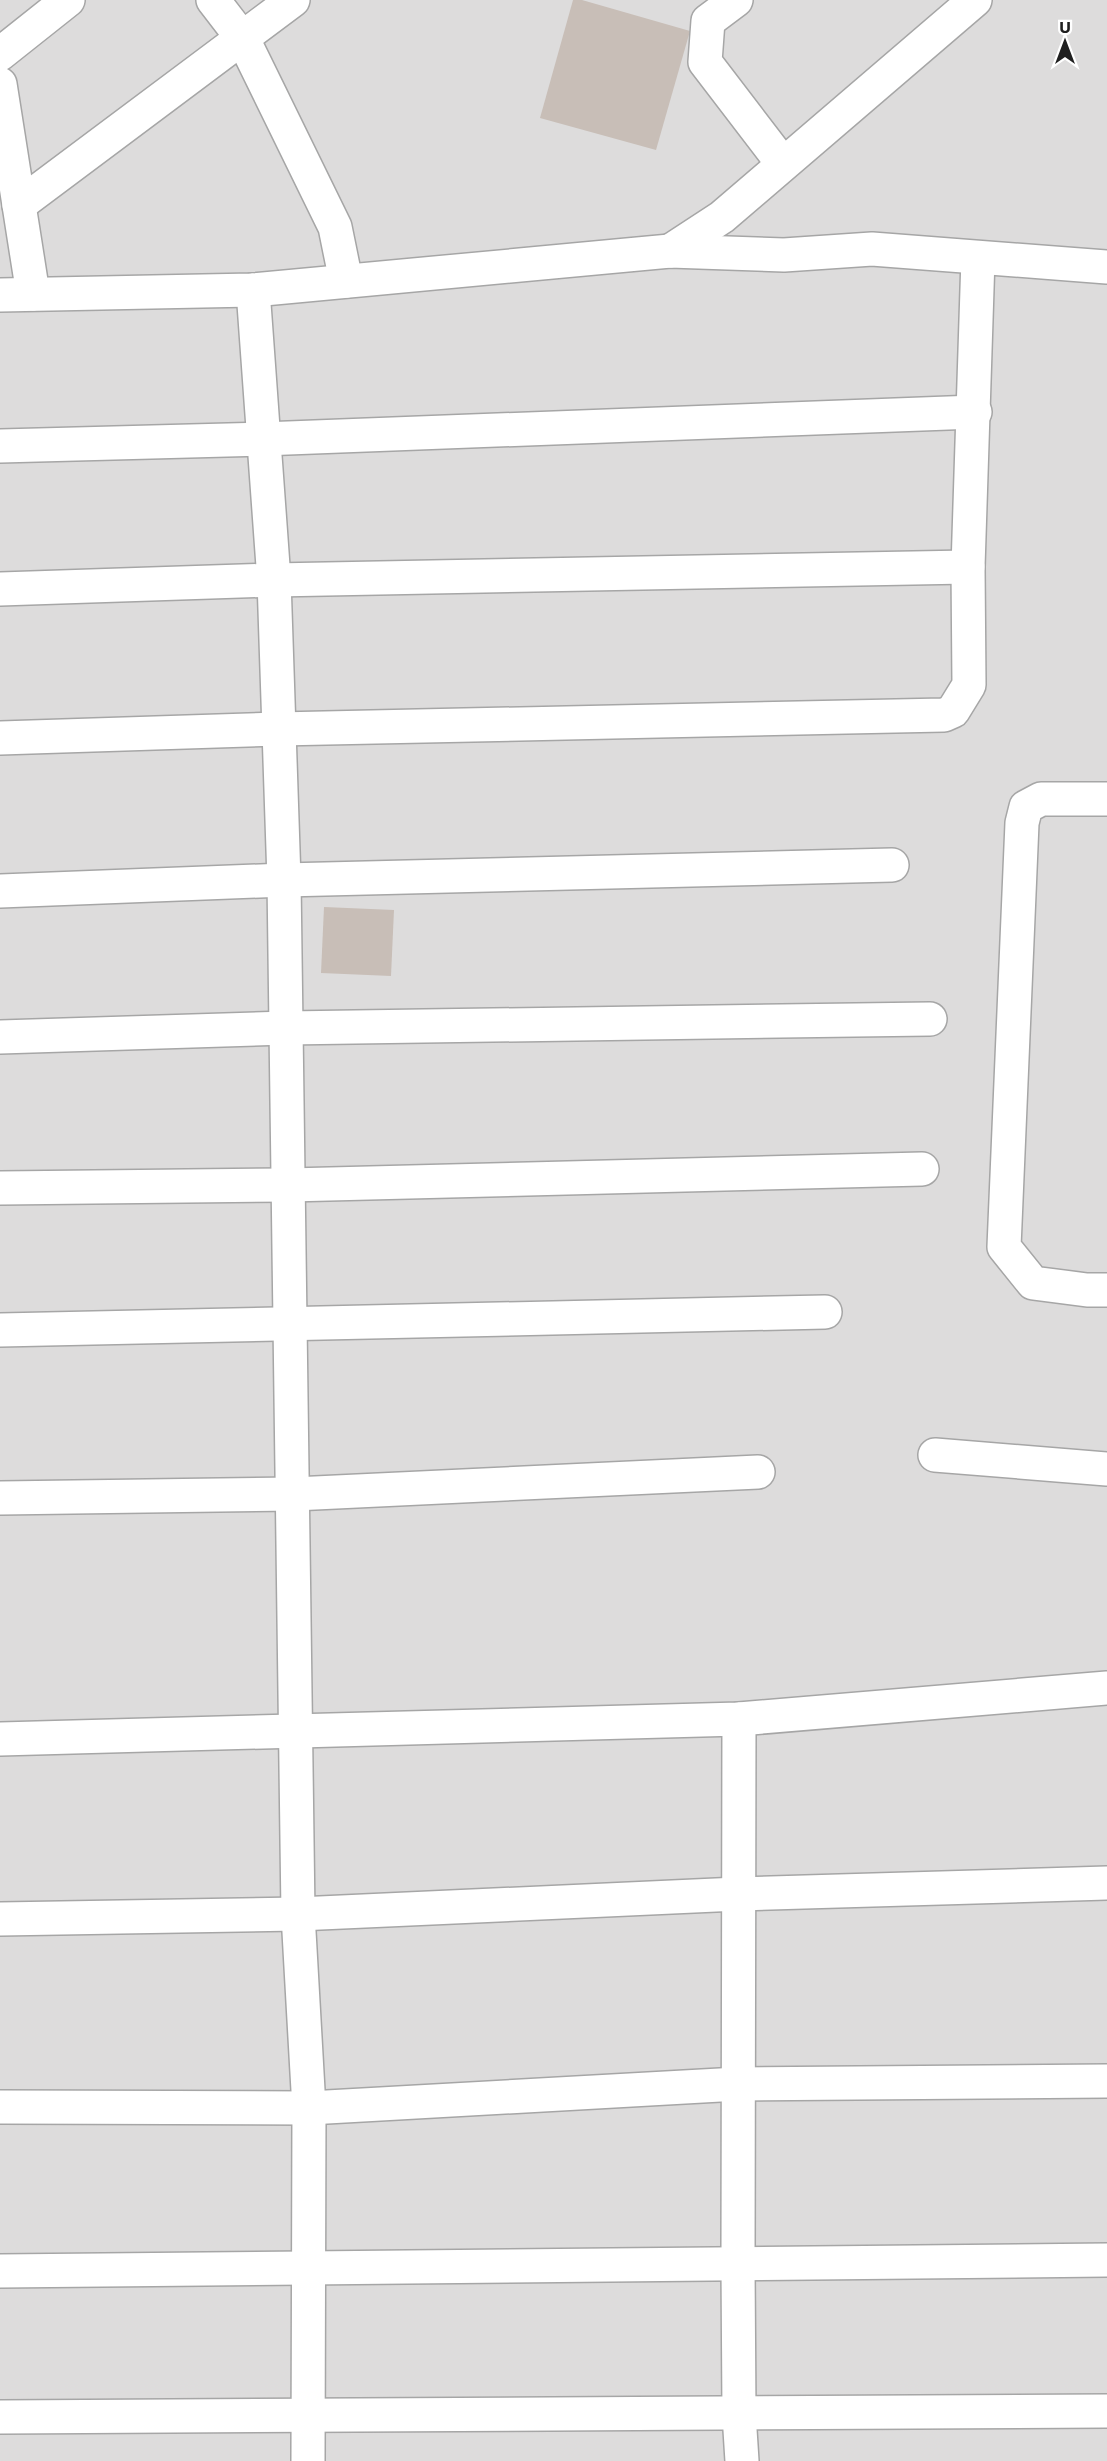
<svg xmlns="http://www.w3.org/2000/svg" width="1107" height="2461" viewBox="0 0 1107 2461" font-family="Commissioner,sans-serif">
<rect width="100%" height="100%" fill="#f0ece4"/>
<rect fill="#dddcdc" x="0" y="0" width="1107" height="2461"/>
<g fill="#c8beb7">
<polygon points="573,0 582,0 690,31 656,150 540,118"/>
<polygon points="324,907 394,910 391,976 321,973"/>
</g>
<g fill="none" stroke-linecap="round" stroke-linejoin="round">
<g stroke="#a6a6a6" stroke-width="36">
<g id="minor">
<polyline points="213,0 243,39 335,227 346,281"/>
<polyline points="736,0 708,21 705,62 783,164"/>
<polyline points="0,54 68,0"/>
<polyline points="0,84 33,294"/>
<polyline points="19,205 293,0"/>
<polyline points="670,251 722,217 975,0"/>
<polyline points="253,290 274,580 284,880 298,1914 309,2108 308,2461"/>
<polyline points="0,295 253,290 670,251 784,255 872,249 1107,267"/>
<polyline points="0,446 262,439 975,412"/>
<polyline points="0,589 274,580 968,567"/>
<polyline points="0,738 278,729 944,715 953,711 969,685 968,567 978,258"/>
<polyline points="1107,799 1041,799 1026,807 1022,823 1004,1247 1033,1283 1087,1290 1107,1290"/>
<polyline points="0,891 284,880 892,865"/>
<polyline points="0,1037 286,1028 930,1019"/>
<polyline points="0,1188 289,1185 922,1169"/>
<polyline points="0,1330 825,1312"/>
<polyline points="935,1455 1107,1469"/>
<polyline points="0,1498 294,1494 758,1472"/>
<polyline points="739,1719 738,2265 739,2414 742,2461"/>
<polyline points="0,1739 739,1719 1107,1688"/>
<polyline points="0,1919 298,1914 738,1894 1107,1883"/>
<polyline points="0,2107 309,2108 738,2084 1107,2081"/>
<polyline points="0,2271 1107,2260"/>
<polyline points="0,2417 1107,2411"/>
</g>
</g>
<use href="#minor" stroke="#fff" stroke-width="33"/>
</g>
<g transform="translate(1065 42)" stroke="#ffffff" stroke-width="4.5" paint-order="stroke">
<path d="M0-4.5L10 22L0 15L-10 22Z" fill="#1f1f1f"/>
<text y="-9" font-size="16" font-weight="bold" text-anchor="middle" fill="#1f1f1f">U</text>
</g>
</svg>
